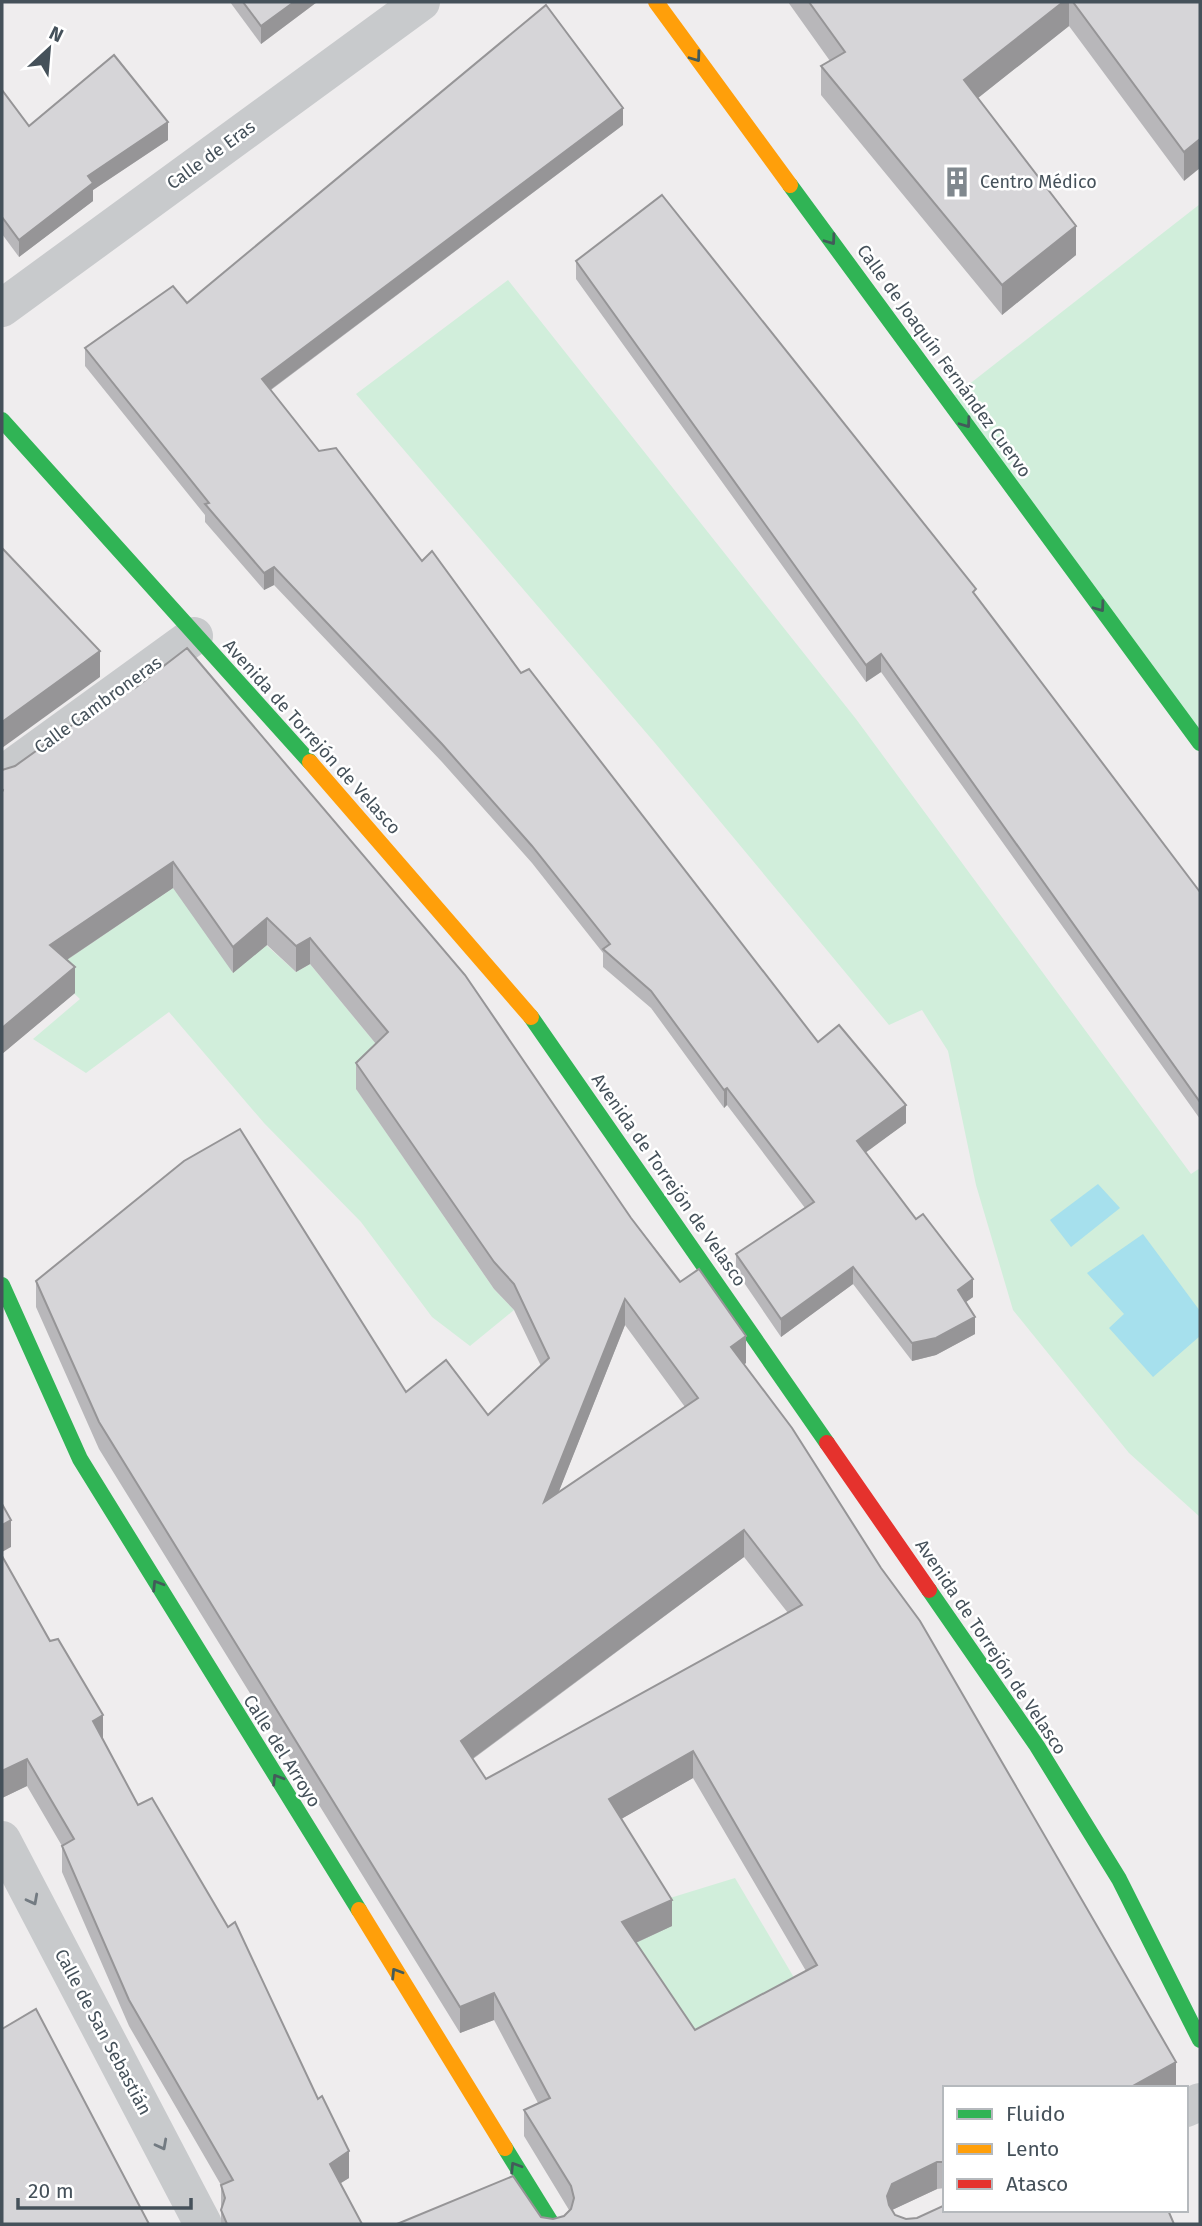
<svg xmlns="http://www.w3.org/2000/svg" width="1202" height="2226" viewBox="0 0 1202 2226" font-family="'Fira Sans',sans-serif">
<rect width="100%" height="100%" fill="#efedee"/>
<g fill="#d1eedb">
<polygon points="1200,204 1200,743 949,400"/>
<polygon points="508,280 856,719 1191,1174 1200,1168 1200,1517 1129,1453 1013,1310 976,1185 948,1051 922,1010 889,1025 655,743 356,394"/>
<polygon points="173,888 266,945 296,972 310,964 390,1061 357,1090 494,1289 514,1310 470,1346 432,1317 361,1222 264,1123 169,1012 86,1073 33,1039 80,999 50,971"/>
<polygon points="735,1878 796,1981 693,2036 607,1956 657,1902"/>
</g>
<g fill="#a6e0ed">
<polygon points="1098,1184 1120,1208 1071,1247 1050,1220"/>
<polygon points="1143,1234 1200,1311 1200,1336 1153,1377 1109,1328 1124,1314 1087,1273"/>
</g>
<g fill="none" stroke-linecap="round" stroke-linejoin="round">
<g stroke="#c8cacc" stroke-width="38">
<polyline points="2,308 421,2"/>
<polyline points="2,775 194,636"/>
<polyline points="2,1840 203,2224"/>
<polyline points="1186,2108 1200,2102"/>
</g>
<g stroke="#30b455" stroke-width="16">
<polyline points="790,185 1200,743"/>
<polyline points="2,420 310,762"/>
<polyline points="531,1017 827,1443"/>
<polyline points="2,1285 80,1459 359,1910"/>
<polyline points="929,1590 1037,1746 1119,1879 1200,2040"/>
<polyline points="505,2148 552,2224"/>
</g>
<g stroke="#ff9f0a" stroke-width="16">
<polyline points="656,2 790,185"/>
<polyline points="310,762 531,1017"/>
<polyline points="359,1910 505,2148"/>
</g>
<polyline stroke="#e5322d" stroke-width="16" points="827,1443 929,1590"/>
</g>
<g fill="#b8b7ba" fill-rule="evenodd">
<polygon points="230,2 317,2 261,44"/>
<polygon points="788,2 1200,2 1184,181 1069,26 978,98 1076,255 1002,315 821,95 821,66 830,61"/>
<polygon points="2,90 29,126 168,140 93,190 93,201 19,257 2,234"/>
<polygon points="623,125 271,390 319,451 422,561 521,673 818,1042 906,1123 865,1152 973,1297 965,1302 975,1334 936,1355 912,1361 853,1284 781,1337 736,1271 736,1254 805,1208 727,1105 724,1108 651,1008 603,967 603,953 532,863 442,762 274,585 264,590 205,522 205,515 85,366 85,348 187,303"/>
<polygon points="576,261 976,596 1200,892 1200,1119 881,672 866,682 576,279"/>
<path d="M131,683l500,535 115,145 -2,1 432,724h-231v100l-8,1 -45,21 3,5 11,4 268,5h-777l144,-7 12,2 11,-3 5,-6 -45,-74v-26l14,-7 -44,-83 -34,13 -361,-584 -63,-142v-26l370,111 82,23 53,-49 -27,-56 -20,-21 -138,-200v-26l20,-19 -66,-80 -14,8 -29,-27 -34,28 -60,-85 -106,72 8,33 -73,61v-284l13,-4zM625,1325l60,82 -127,86zM744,1557l44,56 -302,166 -13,-20zM693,1778l113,193 -111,59 -59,-87 36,-17 -51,-107z"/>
<polygon points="2,1556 103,1739 138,1805 349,2178 340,2183 362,2224 221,2224 221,2185 129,2026 62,1872 62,1846 27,1786 2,1798"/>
</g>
<g fill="#969597">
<polygon points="294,2 317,2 261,44 261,26"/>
<polygon points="1063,2 1069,2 1069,26 964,109 964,80"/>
<polygon points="623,108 623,125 262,396 262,379"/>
<polygon points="168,122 168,140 93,190 93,201 19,257 19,240 88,176"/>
<polygon points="1200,139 1200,168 1184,181 1184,152"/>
<polygon points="1076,226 1076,255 1002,315 1002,285"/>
<polygon points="274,567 274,585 264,590 264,573"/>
<polygon points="100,651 100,677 2,748 2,722"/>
<polygon points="881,654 881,672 866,682 866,665"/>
<polygon points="173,862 173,888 50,971 50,945"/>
<polygon points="267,918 267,945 233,973 233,947"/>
<polygon points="310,938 310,964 296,972 296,946"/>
<polygon points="75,967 75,993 2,1054 2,1028"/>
<polygon points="727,1088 727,1105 724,1108 724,1090"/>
<polygon points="906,1105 906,1123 857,1159 857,1141"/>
<polygon points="853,1267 853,1284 781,1337 781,1319"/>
<polygon points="973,1279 973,1297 958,1308 958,1290"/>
<polygon points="625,1299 625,1325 544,1529 544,1502"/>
<polygon points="975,1317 975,1334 936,1355 912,1361 912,1343"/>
<polygon points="746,1336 746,1363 731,1374 731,1347"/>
<polygon points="11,1520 11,1547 2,1552 2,1525"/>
<polygon points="744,1530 744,1557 461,1767 461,1741"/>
<polygon points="103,1715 103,1741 93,1721"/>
<polygon points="693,1751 693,1778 609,1826 609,1799"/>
<polygon points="27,1759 27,1786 2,1798 2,1771"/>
<polygon points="672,1900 672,1926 622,1949 622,1922"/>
<polygon points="494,1993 494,2020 460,2033 460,2007"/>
<polygon points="1176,2062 1176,2088 1129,2088"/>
<polygon points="349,2151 349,2178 330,2190 330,2164"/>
<polygon points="937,2162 937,2189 892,2210 887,2222 887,2196 892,2184"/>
</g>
<g fill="#d6d5d8" stroke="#969597" stroke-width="2" fill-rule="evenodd">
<polygon points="243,2 294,2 261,26"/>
<polygon points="809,2 1063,2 964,80 1076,226 1002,285 821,66 845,52"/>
<polygon points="1073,2 1200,2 1200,139 1184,152"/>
<polygon points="546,5 623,108 262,379 319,451 336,448 422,561 432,551 521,673 529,669 818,1042 839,1025 906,1105 857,1141 916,1219 923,1214 973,1279 958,1290 975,1317 936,1338 912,1343 853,1267 781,1319 736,1254 814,1202 727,1088 724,1090 651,991 603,949 610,944 532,846 442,744 274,567 264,573 205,504 209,503 85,348 173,286 187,303"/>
<polygon points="114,55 168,122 88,176 93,183 19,240 2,217 2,90 29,126"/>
<polygon points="662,195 976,589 973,592 1200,892 1200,1102 881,654 866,665 576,261"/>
<polygon points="2,548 100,651 2,722"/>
<path d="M187,648l278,327 166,243 49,64 19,-13 47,67 -15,11 61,81 89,140 39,53 256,441 -47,26h-184v74h-8l-45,22 -5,12 2,9 6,10 11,4 11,-1 28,-13v5h223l6,14h-777l116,-48 28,41 12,2 11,-3 7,-7 3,-11 -3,-12 -47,-76 26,-12 -56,-105 -34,14 -361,-585 -63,-141 148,-120 56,-32 166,263 40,-32 42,55 61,-57 -35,-74 -20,-22 -138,-199 32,-31 -78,-94 -14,8 -29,-28 -34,29 -60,-85 -123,83 25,22 -73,61v-236l1,-2 -1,-1v-19l13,-4 116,-83 4,5zM625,1299l73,99 -154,104zM744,1530l58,75 -316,174 -25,-38zM693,1751l124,214 -122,65 -73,-108 50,-22 -63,-101z"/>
<polygon points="2,1504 11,1520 2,1525"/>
<polygon points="2,1556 50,1641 58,1639 103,1715 93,1721 138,1805 152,1798 228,1927 235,1922 318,2099 322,2096 349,2151 330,2164 362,2224 227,2224 221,2210 225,2198 221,2185 233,2180 129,2000 62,1846 74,1839 27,1759 2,1771"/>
<polygon points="36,2009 149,2224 2,2224 2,2029"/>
</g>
<defs><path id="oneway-chevron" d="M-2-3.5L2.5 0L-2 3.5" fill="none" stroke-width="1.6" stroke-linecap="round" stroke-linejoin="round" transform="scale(1.75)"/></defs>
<g stroke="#435b5a">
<use href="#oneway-chevron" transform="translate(696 57) rotate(54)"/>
<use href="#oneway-chevron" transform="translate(831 240) rotate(54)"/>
<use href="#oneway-chevron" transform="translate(966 423) rotate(54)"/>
<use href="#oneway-chevron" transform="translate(1100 607) rotate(54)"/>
<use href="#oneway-chevron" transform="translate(157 1585) rotate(-122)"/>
<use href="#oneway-chevron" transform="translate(277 1779) rotate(-122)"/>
<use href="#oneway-chevron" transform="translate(396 1973) rotate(-122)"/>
<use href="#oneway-chevron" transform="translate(515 2167) rotate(-122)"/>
</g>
<g stroke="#737b82">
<use href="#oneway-chevron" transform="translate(33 1900) rotate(62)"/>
<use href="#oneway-chevron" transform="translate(162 2145) rotate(62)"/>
</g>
<defs>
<g id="building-bare" transform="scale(2.415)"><path d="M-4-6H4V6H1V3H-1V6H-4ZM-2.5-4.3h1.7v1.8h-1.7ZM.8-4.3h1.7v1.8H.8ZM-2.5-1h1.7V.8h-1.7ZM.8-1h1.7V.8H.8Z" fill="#80888e" stroke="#fff" stroke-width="2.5" paint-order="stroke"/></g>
</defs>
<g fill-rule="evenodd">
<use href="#building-bare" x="957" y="182"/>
</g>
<g text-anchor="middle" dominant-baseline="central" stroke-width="5" stroke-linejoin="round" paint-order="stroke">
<g font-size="18" fill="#45515a" stroke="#fff">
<text transform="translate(211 155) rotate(-36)">Calle de Eras</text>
<text transform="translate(944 361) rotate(54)">Calle de Joaquín Fernández Cuervo</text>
<text transform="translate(98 705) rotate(-36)">Calle Cambroneras</text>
<text transform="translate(312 737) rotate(48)">Avenida de Torrejón de Velasco</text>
<text transform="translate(669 1180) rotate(55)">Avenida de Torrejón de Velasco</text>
<text transform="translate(991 1647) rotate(56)">Avenida de Torrejón de Velasco</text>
<text transform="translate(282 1751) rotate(58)">Calle del Arroyo</text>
<text transform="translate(103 2032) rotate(62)">Calle de San Sebastián</text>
</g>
<g font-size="18" fill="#45515a" stroke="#fff" text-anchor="start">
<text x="980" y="182">Centro Médico</text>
</g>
</g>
<rect width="1202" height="2226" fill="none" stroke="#45515a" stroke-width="7"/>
<rect x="943" y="2086" width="245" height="126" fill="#ffffff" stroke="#b5b9bd" stroke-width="2"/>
<rect x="957" y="2109" width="35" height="10" fill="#30b455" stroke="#b5b9bd" stroke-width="2"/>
<text x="1006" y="2121" font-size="21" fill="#45515a">Fluido</text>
<rect x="957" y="2144" width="35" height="10" fill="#ff9f0a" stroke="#b5b9bd" stroke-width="2"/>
<text x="1006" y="2156" font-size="21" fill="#45515a">Lento</text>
<rect x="957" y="2179" width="35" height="10" fill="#e5322d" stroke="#b5b9bd" stroke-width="2"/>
<text x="1006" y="2191" font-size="21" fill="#45515a">Atasco</text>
<g transform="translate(49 49) rotate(26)" stroke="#ffffff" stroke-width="5" paint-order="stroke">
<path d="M0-5L12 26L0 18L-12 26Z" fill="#45515a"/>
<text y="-10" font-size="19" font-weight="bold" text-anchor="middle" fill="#45515a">N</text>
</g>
<path d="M18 2198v10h173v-10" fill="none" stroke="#45515a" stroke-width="3.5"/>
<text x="28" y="2198" font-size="21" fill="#45515a" stroke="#ffffff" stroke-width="5" paint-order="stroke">20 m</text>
</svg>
